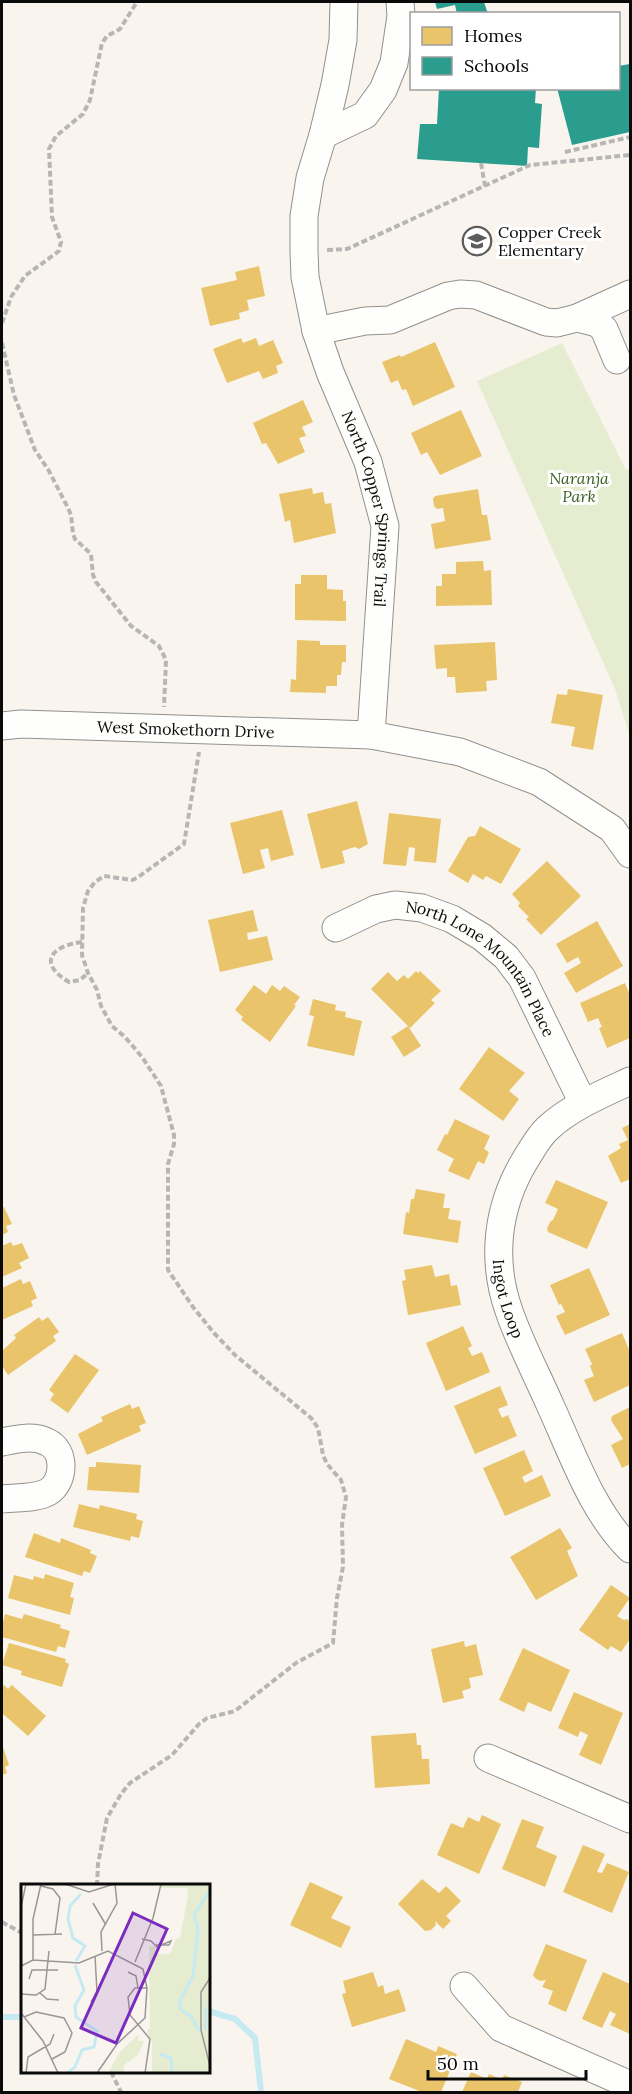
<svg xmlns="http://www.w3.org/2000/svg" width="632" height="2094" viewBox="0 0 632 2094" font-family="Lora,serif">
<rect width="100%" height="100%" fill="#f9f5ee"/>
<polygon fill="#e6eccf" points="562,343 626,470 630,469 630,737 615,689 477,381"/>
<g fill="#e9c46a">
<polygon points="259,266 265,296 247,300 249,310 239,313 240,319 210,326 201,288 237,280 235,272"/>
<polygon points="241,338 243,343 256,338 259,346 273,340 283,363 276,366 278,373 263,379 259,371 227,383 213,349"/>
<polygon points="435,342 455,387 413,406 406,389 402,390 398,380 391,383 382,362 400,355 401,357"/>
<polygon points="303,400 313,422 302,427 306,436 299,438 305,452 278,464 266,443 262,444 253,423"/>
<polygon points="461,410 482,456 440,475 427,452 421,455 411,433"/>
<polygon points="312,488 313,494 323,492 325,504 331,503 336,533 294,543 290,520 285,522 279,494"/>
<polygon points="478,489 482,515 487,515 491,540 435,549 431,524 445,521 443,508 437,509 434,506 433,499 435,496"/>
<polygon points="483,561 484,571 491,570 492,605 436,606 436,586 442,586 442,574 456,574 456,562"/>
<polygon points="301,575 327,575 327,589 343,590 343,601 346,601 346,621 295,620 295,584 301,584"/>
<polygon points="297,640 320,641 320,645 346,645 346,662 342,662 341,675 337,675 337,686 326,686 326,693 290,692 291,679 296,680"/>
<polygon points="495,642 497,680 486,681 487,691 456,693 455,677 447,677 447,668 436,669 434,645"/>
<polygon points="568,689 603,695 593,750 571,746 575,727 551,723 557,694 567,695"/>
<polygon points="357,801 368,844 359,849 355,847 342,851 345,863 321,869 307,814"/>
<polygon points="282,810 294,855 271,861 268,848 260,850 265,868 243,874 230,823"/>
<polygon points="389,813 441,819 436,863 414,861 415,848 409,847 406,866 383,864"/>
<polygon points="480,826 521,849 501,884 486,876 483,880 473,874 468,883 448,871 468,837 475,836"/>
<polygon points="547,861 581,896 541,935 526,919 529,917 518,906 520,903 512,894"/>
<polygon points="253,910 258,931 247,933 248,940 267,936 273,960 220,972 208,920"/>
<polygon points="597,921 623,966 576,993 564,973 581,963 578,957 567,963 556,944"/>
<polygon points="416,971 418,973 420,971 441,991 431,1000 435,1003 410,1028 371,989 388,972 397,981 404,975 408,979"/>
<polygon points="625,983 630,995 630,1038 607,1048 599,1028 602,1027 598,1018 588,1022 580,1003"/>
<polygon points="254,985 266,994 272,985 280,991 284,986 300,997 294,1005 296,1006 270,1042 241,1020 243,1017 235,1010"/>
<polygon points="313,999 336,1005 335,1010 346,1012 345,1017 362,1021 354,1056 307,1046 314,1016 309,1015"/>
<polygon points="408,1026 421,1046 404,1057 391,1037"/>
<polygon points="489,1047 525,1073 509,1091 519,1099 503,1121 459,1089"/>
<polygon points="455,1119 490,1136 484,1149 489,1152 484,1164 478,1161 469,1180 448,1171 454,1159 437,1150 445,1134 447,1135"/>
<polygon points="630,1124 630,1179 621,1183 608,1156 621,1148 619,1144 628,1140 622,1128"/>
<polygon points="556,1180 608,1202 587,1249 548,1232 547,1229 550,1222 553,1220 558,1209 545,1203"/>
<polygon points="416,1189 445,1194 443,1208 450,1208 448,1219 461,1221 458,1243 403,1234 406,1212 409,1213 411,1199 414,1199"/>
<polygon points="4,1207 12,1224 6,1226 8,1232 2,1235 2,1208"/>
<polygon points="11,1242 13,1246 22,1243 29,1258 19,1263 22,1268 2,1277 2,1246"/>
<polygon points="432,1265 435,1277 449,1274 451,1286 457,1285 461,1305 408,1315 402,1281 406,1280 404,1270"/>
<polygon points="589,1268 610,1315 565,1335 556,1316 565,1312 561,1304 559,1305 550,1285"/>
<polygon points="21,1279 23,1284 30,1281 37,1298 31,1301 33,1306 2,1320 2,1288"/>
<polygon points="39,1317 42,1321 48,1317 59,1332 53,1336 56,1341 8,1375 2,1366 2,1351 16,1338 14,1335"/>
<polygon points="463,1326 472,1346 468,1348 472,1356 482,1352 490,1372 446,1391 426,1343"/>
<polygon points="622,1333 630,1352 630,1385 594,1402 584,1380 594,1376 590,1366 592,1364 585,1349"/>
<polygon points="75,1354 99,1370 68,1413 50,1400 54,1394 49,1390"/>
<polygon points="500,1386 508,1405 498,1409 502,1418 508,1415 517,1436 475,1454 454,1406"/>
<polygon points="130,1404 132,1409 139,1406 146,1423 139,1426 141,1431 87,1455 78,1434 103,1421 101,1417"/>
<polygon points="630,1407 630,1464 622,1468 611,1445 623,1439 611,1420 612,1416"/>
<polygon points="524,1450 533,1471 522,1477 525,1483 542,1475 551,1496 505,1516 483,1468"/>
<polygon points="96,1462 141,1465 139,1493 87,1490 89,1467 96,1467"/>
<polygon points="79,1504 99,1509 100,1505 137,1514 136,1519 143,1521 139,1538 131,1536 130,1541 73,1527"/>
<polygon points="560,1528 572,1548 567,1551 578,1576 536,1600 510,1557"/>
<polygon points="34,1533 60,1543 61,1538 91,1550 90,1553 97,1556 90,1573 84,1571 82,1576 25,1557"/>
<polygon points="45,1574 74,1583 70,1597 74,1598 70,1615 8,1598 14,1575 33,1580 34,1576 44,1579"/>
<polygon points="611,1585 630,1598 617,1616 624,1620 627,1619 630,1622 630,1639 621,1652 611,1646 608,1650 579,1630"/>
<polygon points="5,1614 22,1619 24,1614 61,1625 60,1628 70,1631 65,1648 58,1646 56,1652 2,1637 2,1626"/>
<polygon points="464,1641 465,1647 476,1644 483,1675 469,1678 471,1688 462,1691 464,1698 443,1703 431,1649"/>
<polygon points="9,1643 66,1659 65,1662 69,1664 62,1687 21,1675 22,1671 2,1665"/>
<polygon points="523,1648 570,1670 551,1712 528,1702 524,1712 499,1700"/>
<polygon points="4,1685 8,1689 12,1685 46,1716 28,1736 2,1713 2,1688"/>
<polygon points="574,1692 623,1713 601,1765 579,1755 588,1735 580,1731 578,1737 558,1728"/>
<polygon points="416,1733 417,1745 421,1745 422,1759 429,1759 430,1784 375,1788 371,1736"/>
<polygon points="2,1744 9,1765 5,1767 7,1773 2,1775"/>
<polygon points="482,1815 501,1824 479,1874 437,1855 451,1823 463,1828 468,1817 479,1822"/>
<polygon points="522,1819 544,1827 536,1847 557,1856 545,1887 502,1869"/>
<polygon points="583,1845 605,1854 597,1872 602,1873 607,1863 629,1872 612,1913 563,1892"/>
<polygon points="422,1879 439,1893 446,1886 461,1901 446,1916 451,1921 443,1929 435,1921 436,1925 431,1930 425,1931 398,1904"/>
<polygon points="310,1882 343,1897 331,1918 351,1927 341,1948 290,1925"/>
<polygon points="546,1944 587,1960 566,2012 548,2004 553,1991 542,1987 546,1980 541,1981 536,1979 533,1975"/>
<polygon points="373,1972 378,1987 383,1985 385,1994 399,1989 406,2011 352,2027 342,1994 346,1993 343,1981"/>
<polygon points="603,1972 630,1984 630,2034 610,2025 616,2014 610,2011 602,2028 582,2019"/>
<polygon points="406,2039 436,2052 438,2046 457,2054 441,2092 422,2092 389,2079"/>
<polygon points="471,2072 487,2079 489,2074 502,2080 504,2075 522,2082 518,2092 462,2092"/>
</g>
<g fill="#2a9d8f">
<polygon points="435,2 484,2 488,14 457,14 455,5 437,9"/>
<polygon points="630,64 630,132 572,145 557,88 618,88 618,66"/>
<polygon points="439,88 536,88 535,103 542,104 539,148 528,147 527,166 417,159 420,124 437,124"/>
</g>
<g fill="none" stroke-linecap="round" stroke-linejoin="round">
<g stroke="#c6eaf1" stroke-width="6">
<polyline points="208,2011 235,2019 255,2038 261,2092"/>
<polyline points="2,2017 22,2017"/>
</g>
<g stroke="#92908d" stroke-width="29">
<g id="minor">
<path id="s1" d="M344,2l-1,38 -8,45 -12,50 -13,43 -6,38v35l1,26 11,54 14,41 38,90 17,64 -14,209"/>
<polyline points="323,135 365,115 383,90 394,63 401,16 400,2"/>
<polyline points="577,318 630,294"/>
<polyline points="316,331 365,321 390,320 448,296 460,294 476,295 546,322 557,323 577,318 597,323 604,329 617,360"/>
<path id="s2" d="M2,726l19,-2 350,11 89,17 79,30 73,47 18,25"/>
<path id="s3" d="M336,928l40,-19 19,-4 27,3 30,11 30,18 24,20 16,21 61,125"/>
<path id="s4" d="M630,1081c-28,13 -59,26 -82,47 -10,9 -17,23 -24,34 -27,46 -33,98 -15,149 11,32 28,64 42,96 22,48 41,104 79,142"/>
<path d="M2,1442c14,-3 31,-7 45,0 19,8 18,40 1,50 -13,7 -31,5 -46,7"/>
<polyline points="488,1758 630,1819"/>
<polyline points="464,1986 501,2028 630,2085"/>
</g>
</g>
<g stroke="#b7b6b5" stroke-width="4" stroke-dasharray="6 3" stroke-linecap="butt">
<polyline points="565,152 630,137"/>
<polyline points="481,163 485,186"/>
<polyline points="327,250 347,249 530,165 630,155"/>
<polyline points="2,323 11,297 25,276 59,251 61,242 52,217 49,149 56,136 83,114 90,100 102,43 107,36 120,29 137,2"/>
<polyline points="2,343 14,395 35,450 49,471 68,508 71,515 73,534 75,539 91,554 93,575 96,582 131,626 159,646 166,660 164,707"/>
<path d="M82,942c-31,4 -45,21 -13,40l11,-2 8,-7"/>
<polyline points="97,1886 98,1864 107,1818 121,1794 130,1783 172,1755 199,1724 207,1718 235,1711 296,1663 333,1643 337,1598 343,1567 342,1525 346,1497 341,1480 327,1464 323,1455 318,1428 311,1418 235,1355 214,1333 193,1307 168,1270 168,1164 174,1144 174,1135 161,1086 142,1057 125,1037 112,1026 101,1006 97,990 88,973 82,955 83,908 88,891 95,882 104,876 132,880 137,878 184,844 199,752"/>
<polyline points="2,1922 22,1933"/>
<polyline points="111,2072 121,2092"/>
</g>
<use href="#minor" stroke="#fefefc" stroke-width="27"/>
</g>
<defs>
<g id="school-ring" transform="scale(1.5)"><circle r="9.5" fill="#fff" stroke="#5e5c5a" stroke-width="1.5"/><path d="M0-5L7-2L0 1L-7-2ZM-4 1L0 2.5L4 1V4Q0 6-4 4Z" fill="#5e5c5a"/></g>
</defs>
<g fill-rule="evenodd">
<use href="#school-ring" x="477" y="241"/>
</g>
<g text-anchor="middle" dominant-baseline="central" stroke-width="6" stroke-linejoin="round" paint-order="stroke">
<g font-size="16" fill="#0a0a0a" stroke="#fff" text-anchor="start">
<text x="498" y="232">Copper Creek<tspan x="498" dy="18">Elementary</tspan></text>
</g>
<g font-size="16" font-style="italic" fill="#385d1f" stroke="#fff">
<text x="579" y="478">Naranja<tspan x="579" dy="18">Park</tspan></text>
</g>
<g font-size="16" fill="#0a0a0a" stroke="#fff">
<text stroke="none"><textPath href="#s1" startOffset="522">North Copper Springs Trail</textPath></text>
<text stroke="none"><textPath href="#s2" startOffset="184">West Smokethorn Drive</textPath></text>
<text stroke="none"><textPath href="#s3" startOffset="177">North Lone Mountain Place</textPath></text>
<text stroke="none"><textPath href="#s4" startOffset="279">Ingot Loop</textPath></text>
</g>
</g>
<g transform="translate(21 1884)">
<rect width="189" height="189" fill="#f9f5ee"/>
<path d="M141,0h48v189h-58v-32l-5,-10 3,-3 -1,-82h6l1,8h14l6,-15 4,-1 8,-43 -1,-7h-26zM117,151v6h6l-6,14 -14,10v8h-16l12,-21z" fill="#e6eccf"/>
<path fill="none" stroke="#c6eaf1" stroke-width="3" d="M55,77l9,-15 -12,-8 -5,-19 2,-13 11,-12M184,146l1,-23M178,147l-8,-15 -10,-6 -2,-8 14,-26 5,-47 -4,-14 16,-25M139,170l11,4 1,15M46,189l8,-6 7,-17 12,-3 3,-16 -21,-14 -1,-11 9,-16 -9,-25"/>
<path fill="none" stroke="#999793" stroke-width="1.5" d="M44,0l24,8 25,-8M20,2l12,3 7,9 -5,36M72,19l13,22M0,23l5,-23M12,51l29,-1M121,55l9,2 7,7M135,61h13l2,-4 -10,4M81,67l-1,-19 16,-29 -2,-19M12,76v-41l8,-35M114,78l18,-44 8,-34M0,82l12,-6 46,3 29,-12 35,18 4,19 -2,30 -28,26 -20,29M107,88l8,4 2,12M189,94l-9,14v38l9,36M8,95l3,-9h26M19,109l7,6 12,1M0,110l15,1 9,-6 4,-38M70,118l6,-10 -2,-36M0,129l22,28 15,32M3,133l12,-5 28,6 8,15 -7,19 -13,7M5,189l2,-16 22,-13 4,-10M124,189l5,-34 -20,-24 -2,-18 7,-9h12"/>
<path fill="#7b2cbf" fill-opacity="0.15" stroke="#7b2cbf" stroke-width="3" d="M112,29l34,16 -51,114 -35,-15z"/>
<rect width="189" height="189" fill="none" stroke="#0a0a0a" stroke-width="3"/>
</g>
<rect width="632" height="2094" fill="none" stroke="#0a0a0a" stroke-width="6"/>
<rect x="410" y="12" width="210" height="78" fill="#ffffff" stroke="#9d9d9d" stroke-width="1.5"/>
<rect x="422" y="27" width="30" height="18" fill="#e9c46a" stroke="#9d9d9d" stroke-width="1.5"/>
<text x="464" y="42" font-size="18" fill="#0a0a0a">Homes</text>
<rect x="422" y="57" width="30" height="18" fill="#2a9d8f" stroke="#9d9d9d" stroke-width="1.5"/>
<text x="464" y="72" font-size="18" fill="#0a0a0a">Schools</text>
<path d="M428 2070v9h158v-9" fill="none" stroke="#0a0a0a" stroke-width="3"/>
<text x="437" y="2070" font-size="18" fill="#0a0a0a" stroke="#ffffff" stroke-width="4.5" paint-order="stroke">50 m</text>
</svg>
